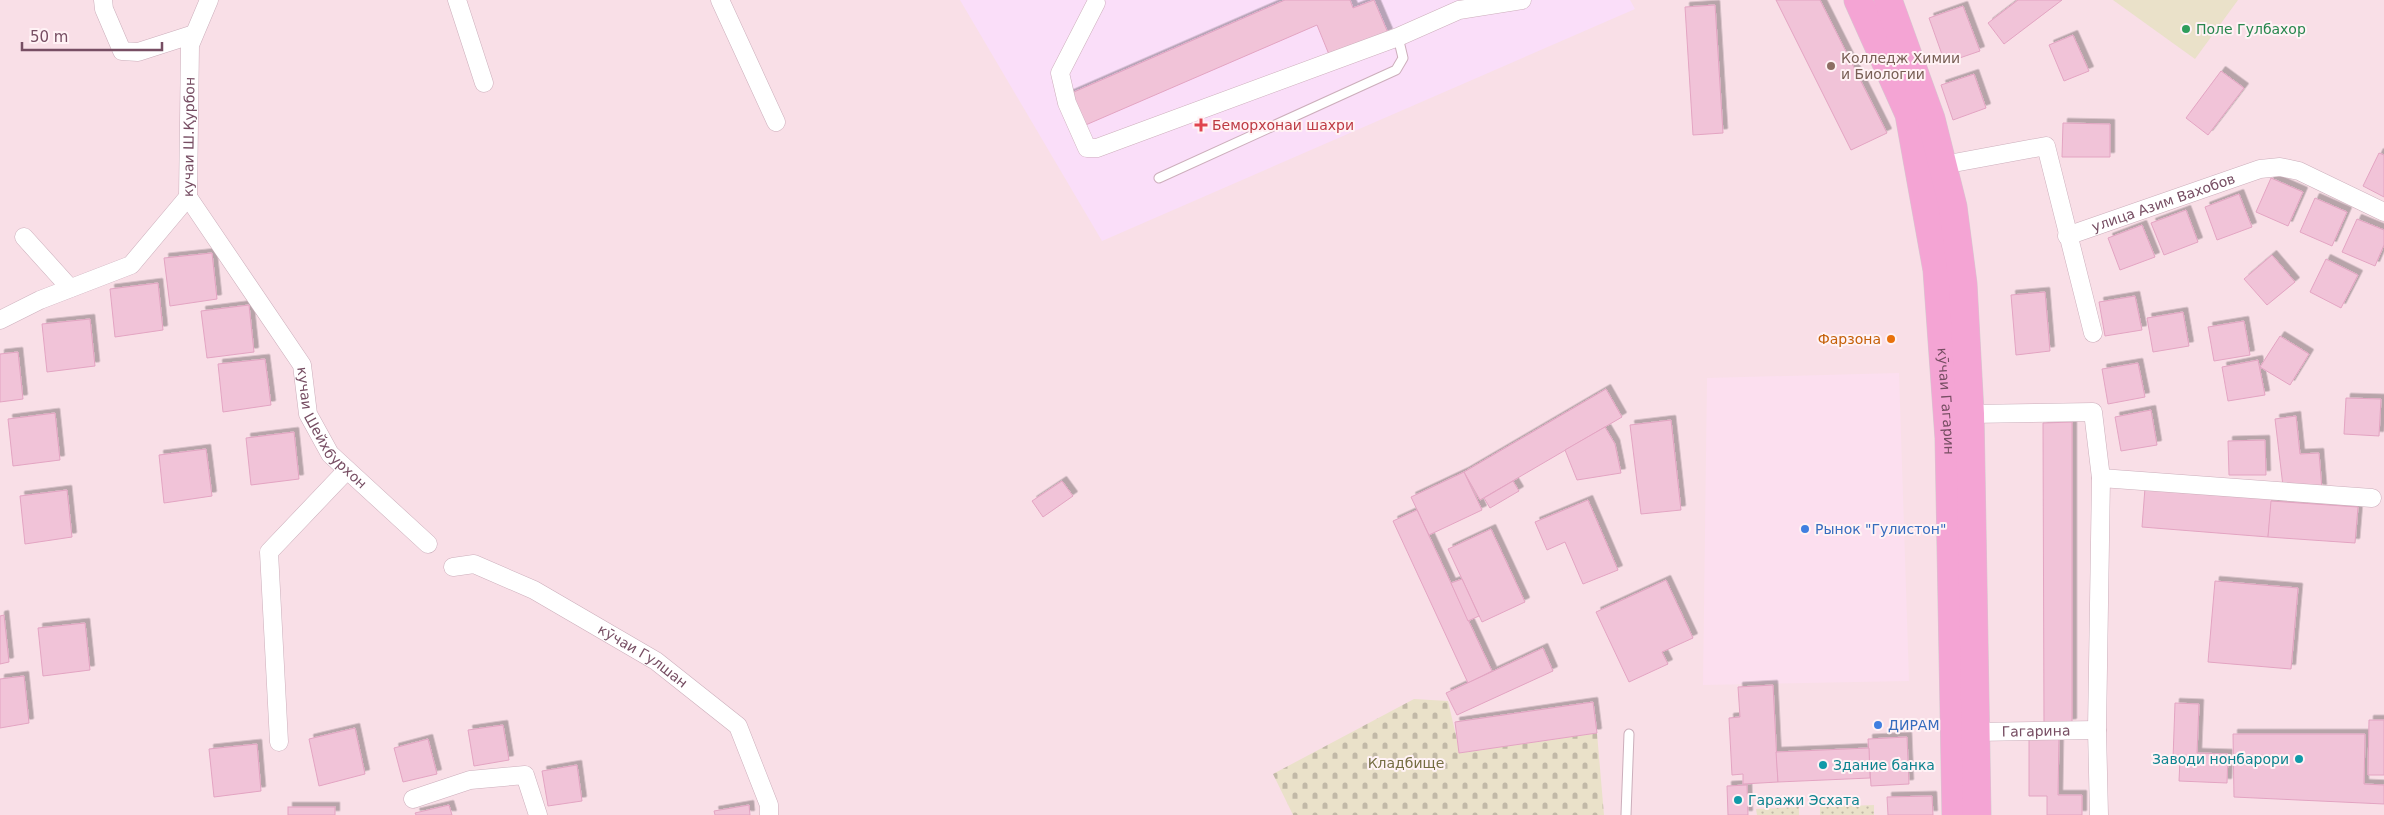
<svg xmlns="http://www.w3.org/2000/svg" width="2384" height="815" viewBox="0 0 2384 815" font-family="'DejaVu Sans',sans-serif">
<defs>
<pattern id="green-dots" width="8" height="8" patternUnits="userSpaceOnUse" patternTransform="scale(1.25)"><rect width="8" height="8" fill="#eae1c9"/><path d="M2 2h.1M6 6h.1" fill="none" stroke="#c2b9a7" stroke-width="1.8" stroke-linecap="round"/></pattern>
<pattern id="cemetery-stones" width="16" height="16" patternUnits="userSpaceOnUse" patternTransform="scale(1.25)"><rect width="16" height="16" fill="#eae1c9"/><path d="M2 7V4a2 2 0 0 1 4 0v3zM10 15v-3a2 2 0 0 1 4 0v3z" fill="#c2b9a7"/></pattern>
<filter id="shadow"><feDropShadow dx="4.5" dy="-4.5" stdDeviation="0" flood-color="#0004"/></filter>
</defs>
<rect width="100%" height="100%" fill="#fcebef"/>
<rect fill="#f9dfe7" x="0" y="0" width="2384" height="815"/>
<polygon fill="#fcdfef" points="1899,373 1909,681 1703,685 1707,378"/>
<polygon fill="#fadef9" points="960,0 1630,0 1635,9 1102,241"/>
<g fill="url(#green-dots)">
<polygon points="1874,805 1874,815 1820,815 1820,807"/>
<polygon points="1799,807 1799,815 1757,815 1756,809"/>
</g>
<polygon fill="url(#cemetery-stones)" points="1414,699 1448,701 1460,753 1597,733 1604,815 1293,815 1273,774"/>
<polygon fill="#eae1c9" points="2113,0 2238,0 2195,59"/>
<g fill="#f1c3d8" stroke="#e3a4c2" filter="url(#shadow)">
<polygon points="1285,0 1350,0 1353,8 1374,0 1388,33 1330,57 1317,25 1081,127 1067,95"/>
<polygon points="1776,0 1820,0 1887,133 1851,150"/>
<polygon points="2018,0 2062,0 2004,44 1988,23"/>
<polygon points="1715,5 1723,133 1693,135 1685,7"/>
<polygon points="1963,6 1980,51 1945,63 1929,18"/>
<polygon points="2073,35 2089,71 2064,81 2049,45"/>
<polygon points="2221,71 2244,88 2208,135 2186,118"/>
<polygon points="1974,74 1986,108 1953,120 1941,85"/>
<polygon points="2063,123 2110,124 2110,157 2062,157"/>
<polygon points="2379,153 2384,155 2384,197 2363,186"/>
<polygon points="2271,178 2303,192 2288,226 2256,212"/>
<polygon points="2239,194 2252,227 2217,240 2205,207"/>
<polygon points="2315,198 2347,212 2332,246 2300,232"/>
<polygon points="2186,210 2198,242 2164,255 2151,223"/>
<polygon points="2357,219 2384,230 2384,245 2375,266 2342,252"/>
<polygon points="2142,225 2155,257 2120,270 2108,238"/>
<polygon points="212,253 217,299 170,306 164,258"/>
<polygon points="2272,255 2295,282 2267,305 2244,279"/>
<polygon points="2326,259 2358,275 2341,308 2310,292"/>
<polygon points="158,283 163,330 115,337 110,289"/>
<polygon points="2045,292 2050,351 2016,355 2011,295"/>
<polygon points="2135,296 2142,330 2105,336 2099,302"/>
<polygon points="249,305 254,352 207,358 201,311"/>
<polygon points="2183,312 2189,346 2153,352 2147,318"/>
<polygon points="90,319 95,366 47,372 42,324"/>
<polygon points="2244,321 2250,355 2214,361 2208,327"/>
<polygon points="2280,336 2309,354 2290,385 2260,367"/>
<polygon points="18,352 23,399 0,402 0,354"/>
<polygon points="265,359 271,405 223,412 218,364"/>
<polygon points="2258,360 2265,395 2228,401 2222,367"/>
<polygon points="2138,363 2145,397 2108,404 2102,369"/>
<polygon points="1606,389 1622,417 1480,500 1464,472"/>
<polygon points="2346,398 2381,399 2379,436 2344,434"/>
<polygon points="2151,410 2157,445 2121,451 2115,417"/>
<polygon points="55,413 60,460 13,466 8,419"/>
<polygon points="2296,416 2300,454 2319,453 2322,489 2283,486 2275,419"/>
<polygon points="1671,420 1681,510 1641,514 1630,425"/>
<polygon points="2072,422 2072,723 2044,725 2043,423"/>
<polygon points="1605,427 1615,444 1621,473 1577,480 1565,450"/>
<polygon points="294,432 299,479 251,485 246,438"/>
<polygon points="2265,440 2266,475 2229,475 2228,441"/>
<polygon points="206,449 212,496 164,503 159,455"/>
<polygon points="1464,472 1482,510 1429,535 1411,497"/>
<polygon points="1062,481 1073,496 1043,517 1032,501"/>
<polygon points="1513,481 1519,491 1490,508 1484,498"/>
<polygon points="2145,488 2272,498 2268,537 2142,527"/>
<polygon points="67,490 72,537 25,544 20,496"/>
<polygon points="1588,500 1618,570 1583,584 1565,542 1547,550 1535,522"/>
<polygon points="2271,501 2358,507 2355,543 2268,537"/>
<polygon points="1417,510 1492,671 1468,683 1393,521"/>
<polygon points="1491,529 1525,602 1482,622 1448,549"/>
<polygon points="1462,579 1479,616 1468,621 1451,583"/>
<polygon points="1666,580 1693,638 1662,652 1668,664 1629,682 1596,612"/>
<polygon points="2215,581 2298,588 2291,669 2208,662"/>
<polygon points="4,615 9,662 0,664 0,616"/>
<polygon points="85,623 90,670 43,676 38,628"/>
<polygon points="1543,648 1553,671 1457,715 1446,693"/>
<polygon points="24,676 29,723 0,728 0,679"/>
<polygon points="1773,685 1778,782 1743,784 1743,774 1732,775 1729,718 1740,717 1738,687"/>
<polygon points="1593,702 1597,733 1459,753 1455,722"/>
<polygon points="2175,703 2199,704 2197,753 2228,754 2227,783 2179,781 2180,759 2173,759"/>
<polygon points="2369,720 2384,720 2384,775 2368,775"/>
<polygon points="503,725 509,760 474,766 468,730"/>
<polygon points="355,728 365,774 319,786 309,739"/>
<polygon points="2233,734 2365,734 2364,784 2384,785 2384,804 2234,797"/>
<polygon points="2029,735 2059,735 2058,795 2082,795 2082,815 2047,815 2047,796 2029,796"/>
<polygon points="1907,737 1909,784 1871,786 1868,739"/>
<polygon points="428,739 437,774 403,782 394,748"/>
<polygon points="257,744 261,791 214,797 209,749"/>
<polygon points="1869,748 1870,778 1778,782 1776,752"/>
<polygon points="577,765 582,801 548,806 542,771"/>
<polygon points="1747,785 1748,815 1728,815 1727,786"/>
<polygon points="1932,796 1933,815 1888,815 1887,797"/>
<polygon points="449,805 452,815 416,815 415,813"/>
<polygon points="749,805 750,815 715,815 714,811"/>
<rect x="288" y="807" width="47" height="8"/>
</g>
<g fill="none" stroke-linecap="round" stroke-linejoin="round">
<g stroke="#ccaebb" stroke-width="11">
<g id="lane">
<polyline points="1159,178 1396,70 1403,58 1398,37"/>
<polyline points="1626,815 1629,734"/>
</g>
</g>
<g stroke="#ccaebb" stroke-width="19">
<g id="street">
<polyline points="103,0 104,9 122,51 138,52 194,34"/>
<polyline points="457,0 484,83"/>
<polyline points="720,0 776,122"/>
<polyline points="1096,3 1060,73 1067,103 1087,148 1097,148 1398,37 1459,10 1522,0"/>
<polyline points="1943,165 2046,146 2093,333"/>
<path id="s1" d="M188,197l114,168 6,49 22,40 98,90"/>
<path id="s2" d="M2067,236l193,-67 20,-2 19,4 85,41"/>
<polyline points="24,237 70,288"/>
<path id="s3" d="M0,320l40,-20 91,-35 57,-68 2,-152 19,-45"/>
<polyline points="1970,414 2093,412 2101,478 2097,730 2099,815"/>
<polyline points="2101,478 2372,498"/>
<path id="s4" d="M453,567l21,-3 60,26 122,71 82,65 31,79v10"/>
<path id="s5" d="M1975,732l122,-2"/>
<polyline points="279,742 269,552 347,470"/>
<polyline points="413,799 470,780 525,775 538,815"/>
</g>
</g>
<g stroke="#d6cad0" stroke-width="29">
<g id="highway">
<path id="s6" d="M1858,0l51,114 28,156 12,168 7,377"/>
<polyline points="1888,0 1931,119 1953,207 1963,284 1970,414 1977,815"/>
</g>
</g>
<use href="#lane" stroke="#fff" stroke-width="9"/>
<use href="#street" stroke="#fff" stroke-width="18"/>
<use href="#highway" stroke="#f4a4d4" stroke-width="28"/>
</g>
<circle fill="#2e9e5b" stroke="#fff2f5" stroke-width="2" cx="2186" cy="29" r="5"/>
<circle fill="#8d6e63" stroke="#fff2f5" stroke-width="2" cx="1831" cy="66" r="5"/>
<path fill="#e0444e" stroke="#fff2f5" stroke-width="2" d="M1198.5 117.5h5v5h5v5h-5v5h-5v-5h-5v-5h5z"/>
<circle fill="#e8710a" stroke="#fff2f5" stroke-width="2" cx="1891" cy="339" r="5"/>
<g fill="#3f7fe0" stroke="#fff2f5" stroke-width="2">
<circle cx="1805" cy="529" r="5"/>
<circle cx="1878" cy="725" r="5"/>
</g>
<g fill="#0f9aa8" stroke="#fff2f5" stroke-width="2">
<circle cx="2299" cy="759" r="5"/>
<circle cx="1823" cy="765" r="5"/>
<circle cx="1738" cy="800" r="5"/>
</g>
<g text-anchor="middle" dominant-baseline="central" stroke-width="4" stroke-linejoin="round" paint-order="stroke">
<g font-size="14" fill="#27864d" stroke="#fff2f5" text-anchor="start">
<text x="2196" y="29">Поле Гулбахор</text>
</g>
<g font-size="14" fill="#785e54" stroke="#fff2f5" text-anchor="start">
<text x="1841" y="58">Колледж Химии<tspan x="1841" dy="16">и Биологии</tspan></text>
</g>
<g font-size="14" fill="#be3a42" stroke="#fff2f5" text-anchor="start">
<text x="1212" y="125">Беморхонаи шахри</text>
</g>
<g font-size="14" fill="#774e63" stroke="#fff2f5">
<text stroke="none"><textPath href="#s3" startOffset="291">кучаи Ш.Қурбон</textPath></text>
<text stroke="none"><textPath href="#s2" startOffset="102">улица Азим Вахобов</textPath></text>
<text stroke="none"><textPath href="#s6" startOffset="415">кӯчаи Гагарин</textPath></text>
<text stroke="none"><textPath href="#s1" startOffset="275">кучаи Шейхбурхон</textPath></text>
<text stroke="none"><textPath href="#s4" startOffset="214">кӯчаи Гулшан</textPath></text>
<text stroke="none"><textPath href="#s5" startOffset="61">Гагарина</textPath></text>
</g>
<g font-size="14" fill="#c56008" stroke="#fff2f5" text-anchor="end">
<text x="1881" y="339">Фарзона</text>
</g>
<g font-size="14" fill="#366cbe" stroke="#fff2f5" text-anchor="start">
<text x="1815" y="529">Рынок "Гулистон"</text>
<text x="1888" y="725">ДИРАМ</text>
</g>
<g font-size="14" fill="#0d838f" stroke="#fff2f5" text-anchor="start">
<text x="2289" y="759" text-anchor="end">Заводи нонбарори</text>
<text x="1833" y="765">Здание банка</text>
<text x="1748" y="800">Гаражи Эсхата</text>
</g>
<g font-size="14" fill="#766e43" stroke="#fff2f5">
<text x="1406" y="763">Кладбище</text>
</g>
</g>
<path d="M22 42v8h140v-8" fill="none" stroke="#774e63" stroke-width="2.5"/>
<text x="30" y="42" font-size="15" fill="#774e63" stroke="#fff2f5" stroke-width="4" paint-order="stroke">50 m</text>
</svg>
